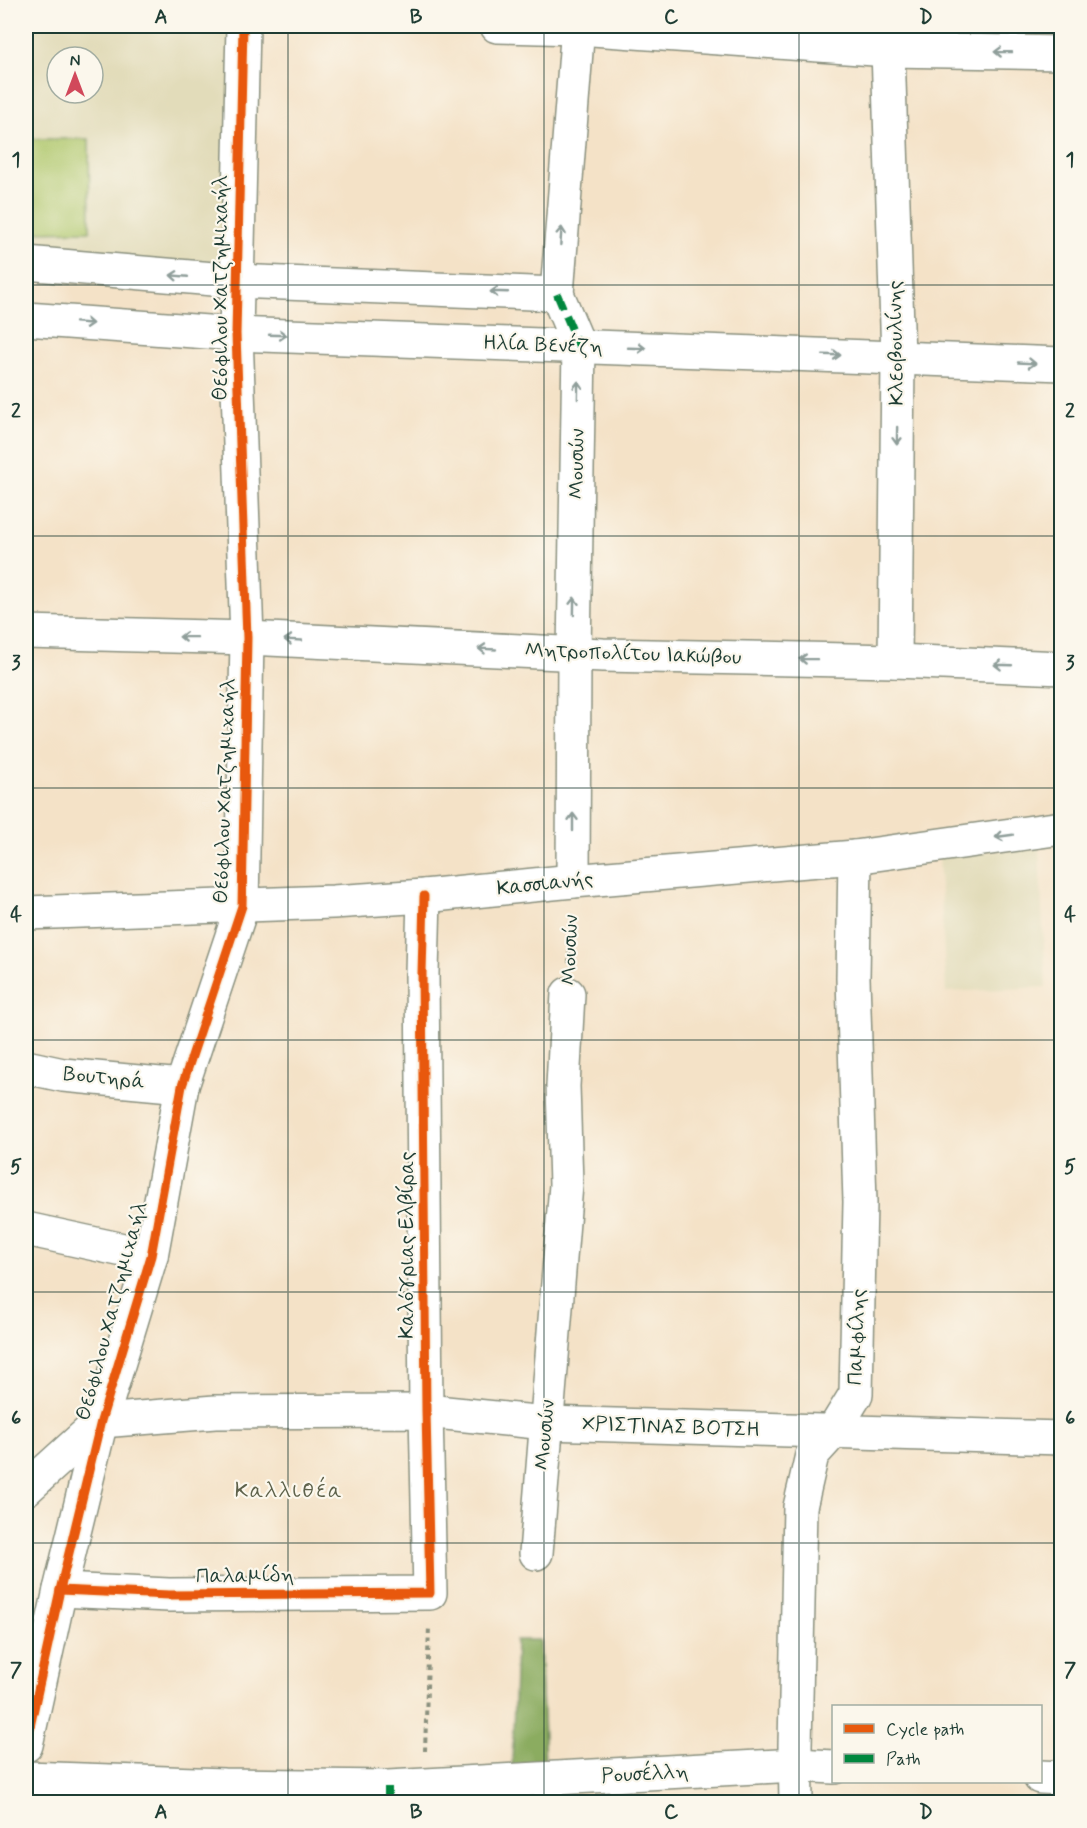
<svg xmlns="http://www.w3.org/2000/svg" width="1087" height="1828" viewBox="0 0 1087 1828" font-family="Mynerve,sans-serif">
<rect width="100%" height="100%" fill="#fbf7ec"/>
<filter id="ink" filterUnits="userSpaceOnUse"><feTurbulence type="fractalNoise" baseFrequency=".0167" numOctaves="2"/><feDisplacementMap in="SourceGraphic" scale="12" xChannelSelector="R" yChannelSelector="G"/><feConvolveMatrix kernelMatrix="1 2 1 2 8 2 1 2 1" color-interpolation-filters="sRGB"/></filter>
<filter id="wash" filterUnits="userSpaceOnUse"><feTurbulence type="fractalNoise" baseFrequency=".008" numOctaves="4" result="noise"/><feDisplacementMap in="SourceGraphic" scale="24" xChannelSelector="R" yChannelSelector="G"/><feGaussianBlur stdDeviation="1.35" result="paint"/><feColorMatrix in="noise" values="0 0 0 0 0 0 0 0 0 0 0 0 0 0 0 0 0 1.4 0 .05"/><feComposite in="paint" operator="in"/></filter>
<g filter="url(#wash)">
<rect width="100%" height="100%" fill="#f4e2c7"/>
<g fill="#e2dcba" fill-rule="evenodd">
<path d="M26,26h206l-1,243 -205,-16zM57,57h36v36h-36z"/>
<polygon points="1039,849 1046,987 946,992 939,854"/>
</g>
<polygon fill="#afc76c" stroke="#678250" stroke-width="1.5" points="26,139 89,139 90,231 26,232"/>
<polygon fill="#8bac60" stroke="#55744a" stroke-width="1.5" points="516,1640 540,1640 545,1766 512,1768"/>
</g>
<g filter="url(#ink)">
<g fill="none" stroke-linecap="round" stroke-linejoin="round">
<g stroke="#8a907e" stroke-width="36">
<g id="minor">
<polyline points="497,26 578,28 888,50 1062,53"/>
<polyline points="889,26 888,50 898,357 895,661"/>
<polyline points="26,263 237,281 557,294"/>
<polyline points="26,319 236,334 1062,364"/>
<polyline points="26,632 247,638 603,655 895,661 1062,668"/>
<polyline points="573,881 574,653 579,346 557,294 578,26"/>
<polyline points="26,913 333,902 424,896 573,881 855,857 1062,828"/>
<polyline points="26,1067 63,1075 182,1086"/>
<polyline points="26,1229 151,1256"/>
<polyline points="26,1489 101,1421 215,1412 426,1411 546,1423 1062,1438"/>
<polyline points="536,1553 566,1185 563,1086 568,994"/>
<polyline points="60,1590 169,1595 430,1593 426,1411 422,973 424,896"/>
<polyline points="26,1745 60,1590 101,1421 151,1256 182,1086 242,906 247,638 236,334 243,26"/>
<polyline points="1040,1777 1062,1778"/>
<polyline points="26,1778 224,1785 388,1787 796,1765 834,1767"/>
<polyline points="796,1802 795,1746 800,1507 812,1455 832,1433 856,1394 860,1202 853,978 855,857"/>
</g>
</g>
<g stroke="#8a907e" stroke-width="4" stroke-dasharray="4.5 4.5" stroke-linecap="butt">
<polyline points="569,963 571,914"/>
<polyline points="425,1751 429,1626"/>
</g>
<use href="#minor" stroke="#fff" stroke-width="33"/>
<g stroke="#00873e" stroke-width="8" stroke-dasharray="15 8" stroke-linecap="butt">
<polyline points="557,294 579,346"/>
<polyline points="388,1787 388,1802"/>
</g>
<g stroke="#fbf7ec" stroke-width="13">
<g id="cycleway">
<polyline points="60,1590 169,1595 430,1593 426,1411 422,973 424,896"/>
<polyline points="26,1745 60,1590 101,1421 151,1256 182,1086 242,906 247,638 236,334 243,26"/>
</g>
</g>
<use href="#cycleway" stroke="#e8590c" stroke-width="9"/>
</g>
<defs><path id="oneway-shaft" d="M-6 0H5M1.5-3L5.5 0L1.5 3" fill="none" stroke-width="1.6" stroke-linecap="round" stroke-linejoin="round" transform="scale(1.5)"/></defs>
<g stroke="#8f9e9a">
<use href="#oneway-shaft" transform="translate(1003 52) rotate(-179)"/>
<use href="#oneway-shaft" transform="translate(561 236) rotate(-86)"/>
<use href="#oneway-shaft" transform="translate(179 276) rotate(-175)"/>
<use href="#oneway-shaft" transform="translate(499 292) rotate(-178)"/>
<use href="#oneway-shaft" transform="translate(84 323) rotate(4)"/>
<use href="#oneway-shaft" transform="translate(278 335) rotate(2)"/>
<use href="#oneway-shaft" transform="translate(637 348) rotate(2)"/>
<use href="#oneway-shaft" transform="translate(832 355) rotate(2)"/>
<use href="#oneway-shaft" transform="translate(1027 363) rotate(3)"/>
<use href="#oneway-shaft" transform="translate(578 390) rotate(-89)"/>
<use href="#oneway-shaft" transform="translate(897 436) rotate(91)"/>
<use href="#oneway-shaft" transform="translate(574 606) rotate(-89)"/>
<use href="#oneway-shaft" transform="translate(188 637) rotate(-179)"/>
<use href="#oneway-shaft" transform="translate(293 640) rotate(-177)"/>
<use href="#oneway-shaft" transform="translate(487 649) rotate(-177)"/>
<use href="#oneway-shaft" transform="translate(808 659) rotate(-179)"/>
<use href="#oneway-shaft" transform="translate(1003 665) rotate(-178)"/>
<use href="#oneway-shaft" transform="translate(573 822) rotate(-90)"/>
<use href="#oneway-shaft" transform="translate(1004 836) rotate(172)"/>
</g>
</g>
<path fill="none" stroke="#1f3d34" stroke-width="1.5" stroke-opacity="0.55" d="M288,26v1776M544,26v1776M799,26v1776M26,285h1036M26,536h1036M26,788h1036M26,1040h1036M26,1292h1036M26,1543h1036"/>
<g text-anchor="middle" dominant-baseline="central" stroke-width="4.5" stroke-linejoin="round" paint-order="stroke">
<g font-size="21" fill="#1f3d34" stroke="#fbf7ec">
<text transform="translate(221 288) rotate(-90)">Θεόφιλου Χατζημιχαήλ</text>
<text transform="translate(896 343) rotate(-91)">Κλεοβουλίνης</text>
<text transform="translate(543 345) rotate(2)">Ηλία Βενέζη</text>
<text transform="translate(577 464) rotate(-89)">Μουσών</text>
<text transform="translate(633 654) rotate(2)">Μητροπολίτου Ιακώβου</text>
<text transform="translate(225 791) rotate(-88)">Θεόφιλου Χατζημιχαήλ</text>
<text transform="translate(545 884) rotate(-6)">Κασσιανής</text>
<text transform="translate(570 950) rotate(-88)">Μουσών</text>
<text transform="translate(104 1078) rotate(6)">Βουτηρά</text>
<text transform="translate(407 1245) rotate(-90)">Καλόγριας Ελβίρας</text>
<text transform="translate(112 1311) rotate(-75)">Θεόφιλου Χατζημιχαήλ</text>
<text transform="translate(857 1337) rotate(-88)">Παμφίλης</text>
<text transform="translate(671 1427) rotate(2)">ΧΡΙΣΤΙΝΑΣ ΒΟΤΣΗ</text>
<text transform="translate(545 1435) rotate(-85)">Μουσών</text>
<text transform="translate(245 1576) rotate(-1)">Παλαμίδη</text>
<text transform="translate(645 1774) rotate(-3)">Ρουσέλλη</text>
</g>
<g font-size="22" letter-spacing="1.5" fill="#5e624b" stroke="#fbf7ec">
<text x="289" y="1491">Καλλιθέα</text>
</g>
</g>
<rect width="1087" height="1828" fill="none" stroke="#fbf7ec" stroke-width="66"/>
<rect x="832" y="1705" width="210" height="78" fill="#fbf7ec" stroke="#a3ada2" stroke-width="1.5"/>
<rect x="844" y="1724" width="30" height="9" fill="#e8590c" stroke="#a3ada2" stroke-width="1.5"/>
<text x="886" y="1735" font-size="18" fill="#1f3d34">Cycle path</text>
<rect x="844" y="1754" width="30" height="9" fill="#00873e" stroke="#a3ada2" stroke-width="1.5"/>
<text x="886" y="1765" font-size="18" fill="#1f3d34">Path</text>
<g transform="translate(75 75)"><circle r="28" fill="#fbf7ec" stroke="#a3ada2" stroke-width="1.5"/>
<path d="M0-4.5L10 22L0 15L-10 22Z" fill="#d1495b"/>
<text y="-9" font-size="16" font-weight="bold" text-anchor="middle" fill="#1f3d34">N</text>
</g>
<rect x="33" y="33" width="1021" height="1762" fill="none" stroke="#1f3d34" stroke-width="2"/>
<g font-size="20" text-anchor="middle" font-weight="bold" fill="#1f3d34">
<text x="161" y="23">A</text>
<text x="416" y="23">B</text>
<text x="671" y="23">C</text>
<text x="926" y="23">D</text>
<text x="16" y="166">1</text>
<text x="1070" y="166">1</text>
<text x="16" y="417">2</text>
<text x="1070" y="417">2</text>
<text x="16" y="669">3</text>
<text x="1070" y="669">3</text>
<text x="16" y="921">4</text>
<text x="1070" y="921">4</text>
<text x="16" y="1173">5</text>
<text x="1070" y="1173">5</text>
<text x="16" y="1424">6</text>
<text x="1070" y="1424">6</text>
<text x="16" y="1676">7</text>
<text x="1070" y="1676">7</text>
<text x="161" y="1818">A</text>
<text x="416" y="1818">B</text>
<text x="671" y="1818">C</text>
<text x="926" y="1818">D</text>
</g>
</svg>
